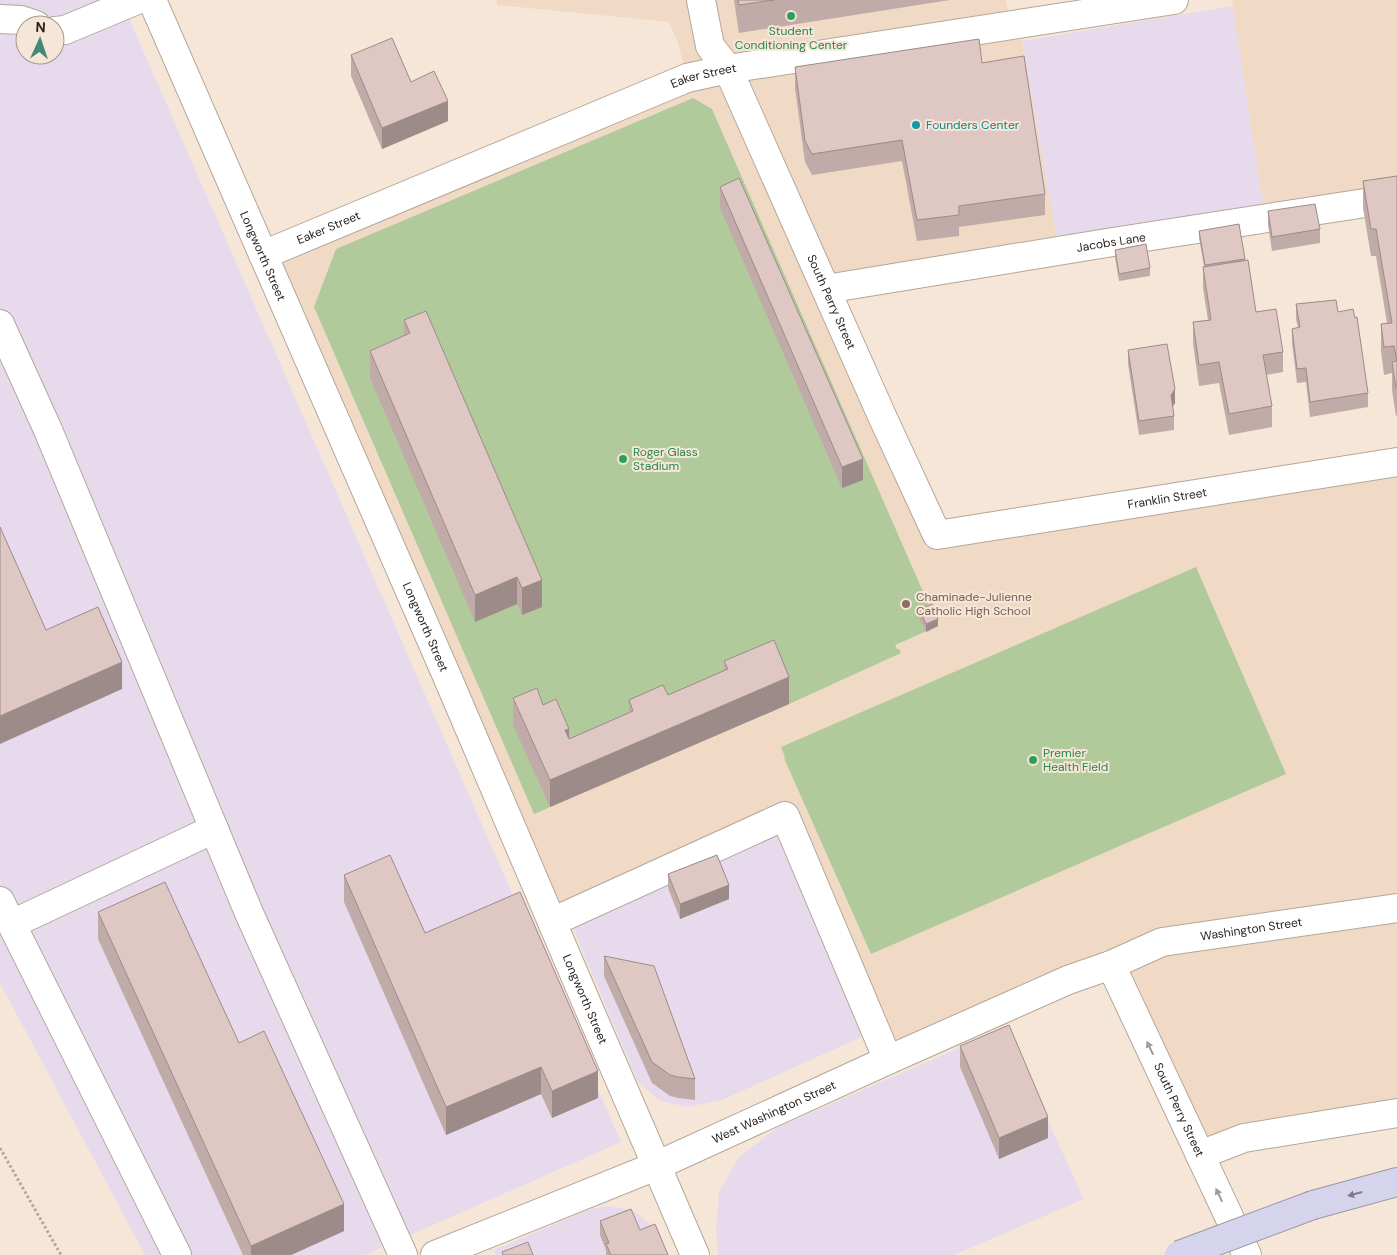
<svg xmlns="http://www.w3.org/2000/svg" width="1397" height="1255" viewBox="0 0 1397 1255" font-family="'DM Sans',sans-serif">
<rect width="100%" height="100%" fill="#f6e6d7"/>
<g fill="#e8daed" fill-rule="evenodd">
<path d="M0,0h121l500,1142 -256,113h-220l-145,-272zM25,25h30v30h-30z"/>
<polygon points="1233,6 1265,218 1059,251 1022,41"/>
<polygon points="781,827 868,1034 722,1100 688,1107 660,1101 638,1082 570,921"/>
<polygon points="1005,1028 1084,1199 954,1255 718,1255 716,1229 719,1191 740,1156 778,1127"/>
<polygon points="607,1206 633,1210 651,1225 668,1255 496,1255 494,1250 588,1210"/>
</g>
<g fill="#f0dac6">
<polygon points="497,0 1006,0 1011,25 1022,41 1059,251 827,289 938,534 1397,462 1397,1113 1200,1155 1111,965 888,1060 785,816 552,922 263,255 687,78 678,43 669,22 497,5"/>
<polygon points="1232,0 1397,0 1397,198 1265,218"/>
</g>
<g fill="#b0ca9b">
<polygon points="693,98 712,109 938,626 895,645 897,649 899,649 901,653 789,704 534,814 314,307 336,249"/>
<polygon points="1196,567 1286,774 871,954 784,758 785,757 781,747"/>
</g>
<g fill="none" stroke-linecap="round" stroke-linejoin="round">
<g stroke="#b5a698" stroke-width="30">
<g id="minor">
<path id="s1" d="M152,0c96,225 196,449 294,674 83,193 165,388 249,581"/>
<path id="s2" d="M701,0l9,46 18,23 154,347 55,119 460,-73"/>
<polyline points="0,19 21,20 36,25"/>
<polyline points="55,31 65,30 137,0"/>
<path id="s3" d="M263,255l424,-177 41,-9 446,-69"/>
<path id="s4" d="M826,289l287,-47 284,-44"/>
<polyline points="0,324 48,430 249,913 403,1255"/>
<polyline points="0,901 177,1255"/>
<polyline points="552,922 785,816 888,1060"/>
<polyline points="12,924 214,829"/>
<path id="s5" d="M1111,965l136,290"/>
<polyline points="1200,1155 1244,1138 1397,1113"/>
<path id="s6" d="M435,1255l221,-89 232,-106 180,-80 43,-15 51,-23 235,-34"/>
</g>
</g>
<g stroke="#9a96a5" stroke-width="30">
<polyline id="highway" points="1313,1205 1397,1182"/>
</g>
<polyline stroke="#b2a69a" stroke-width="3" stroke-dasharray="2.5 2.5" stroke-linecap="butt" points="0,1148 61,1255"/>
<use href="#minor" stroke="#fff" stroke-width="28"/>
<use href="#highway" stroke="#d6d4ed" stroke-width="28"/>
<g stroke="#9a96a5" stroke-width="30" stroke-linecap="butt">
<polyline id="highway-bridge" points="1179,1255 1313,1205"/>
</g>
<use href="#highway-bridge" stroke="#d6d4ed" stroke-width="28"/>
</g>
<g fill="#c0aba9">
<polygon points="734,0 950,0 739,33"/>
<polygon points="351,55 411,82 448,121 382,149 351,76"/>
<polygon points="982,63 1045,194 1045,215 959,227 959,236 917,241 902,161 812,175 805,162 795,88 795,67"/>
<polygon points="1397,176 1397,415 1396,416 1392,390 1392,373 1384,375 1381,351 1381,324 1387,323 1376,256 1371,256 1363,208 1363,181"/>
<polygon points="720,187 863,480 842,488 720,208"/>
<polygon points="1268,211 1320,229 1320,243 1272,251 1268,225"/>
<polygon points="1199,231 1245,259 1256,312 1283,352 1283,372 1266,375 1272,406 1272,427 1229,435 1219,383 1199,386 1193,343 1193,322 1208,320 1203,288 1203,267 1204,266 1199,238"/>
<polygon points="1115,250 1150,268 1150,276 1119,281 1115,257"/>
<polygon points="1296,304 1338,312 1368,393 1368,407 1310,417 1306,382 1297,383 1292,343 1292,329 1298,328 1296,319"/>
<polygon points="404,320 542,607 522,615 517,604 475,622 370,378 370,351 404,336"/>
<polygon points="1128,350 1175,403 1172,407 1174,416 1174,430 1139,435 1128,364"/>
<polygon points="919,609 938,626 926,632 919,617"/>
<polygon points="724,661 789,704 550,807 513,725 513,698 543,705 569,739 629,712 629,700 668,695 724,671"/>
<polygon points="668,874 729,899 680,919 668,888"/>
<polygon points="344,875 425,933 598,1098 552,1118 541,1094 446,1135 344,902"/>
<polygon points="98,912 239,1043 344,1231 291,1255 243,1255 98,939"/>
<polygon points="604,956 695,1079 695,1100 678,1098 670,1096 652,1083 604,976"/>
<polygon points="960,1046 1048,1138 999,1159 960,1067"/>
<polygon points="600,1221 640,1230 668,1255 606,1255 606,1250 600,1235"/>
</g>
<g fill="#9c8b89">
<polygon points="448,101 448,121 382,149 382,128"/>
<polygon points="1175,389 1175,403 1171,410 1171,395"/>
<polygon points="863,459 863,480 842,488 842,467"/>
<polygon points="517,577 517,604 475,622 475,595"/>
<polygon points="542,580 542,607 522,615 522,588"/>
<polygon points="938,619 938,626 926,632 926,624"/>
<polygon points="122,662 122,689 0,744 0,716"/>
<polygon points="789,677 789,704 550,807 550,780"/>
<polygon points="569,729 569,756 565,730"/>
<polygon points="729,885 729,899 680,919 680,904"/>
<polygon points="541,1067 541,1094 446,1135 446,1107"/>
<polygon points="598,1071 598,1098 552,1118 552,1091"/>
<polygon points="1048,1117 1048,1138 999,1159 999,1138"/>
<polygon points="344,1204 344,1231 291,1255 251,1255 251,1246"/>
</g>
<g fill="#dfc7c4" stroke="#9c8b89">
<polygon points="738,0 774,0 739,5"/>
<polygon points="392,38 411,82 434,71 448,101 382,128 351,55"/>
<polygon points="979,39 982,63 1024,56 1045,194 959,206 959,215 917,220 902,140 812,154 805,141 795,67"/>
<polygon points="1397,176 1397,388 1396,388 1392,362 1397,361 1394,346 1384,347 1381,324 1392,323 1376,229 1371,229 1363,181"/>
<polygon points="739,178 863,459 842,467 720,187"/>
<polygon points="1315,204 1320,229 1272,237 1268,211"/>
<polygon points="1239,224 1245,259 1205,265 1199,231"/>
<polygon points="1146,244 1150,268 1119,274 1115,250"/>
<polygon points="1248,260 1256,312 1276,309 1283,352 1263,355 1272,406 1229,414 1219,362 1199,365 1193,322 1211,320 1203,267"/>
<polygon points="1336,300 1338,312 1353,309 1355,318 1357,317 1368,393 1310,402 1306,368 1297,369 1292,329 1300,327 1296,304"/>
<polygon points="426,311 542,580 522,588 517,577 475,595 370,351 410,333 404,320"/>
<polygon points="1167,344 1175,389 1171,395 1174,416 1139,421 1128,350"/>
<polygon points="0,527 46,630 98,607 122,662 0,716"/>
<polygon points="932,604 938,619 926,624 919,609"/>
<polygon points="774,640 789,677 550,780 513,698 537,688 543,705 556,699 569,729 565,730 569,739 633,711 629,700 663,685 668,695 728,669 724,661"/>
<polygon points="390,855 425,933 520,892 598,1071 552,1091 541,1067 446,1107 344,875"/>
<polygon points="717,855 729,885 680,904 668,874"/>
<polygon points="165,882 239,1043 264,1031 344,1204 251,1246 98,912"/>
<polygon points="604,956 654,966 695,1079 678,1077 670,1075 652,1062"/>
<polygon points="1009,1025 1048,1117 999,1138 960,1046"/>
<polygon points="631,1209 640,1230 655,1224 668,1255 611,1255 606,1244 609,1243 600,1221"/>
<polygon points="528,1242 533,1255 503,1255 502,1252"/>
</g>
<defs><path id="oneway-solid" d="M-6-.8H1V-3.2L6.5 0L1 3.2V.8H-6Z" transform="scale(1.25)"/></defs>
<g fill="#9f9c9a">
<use href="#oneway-solid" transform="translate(1150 1048) rotate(-115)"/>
<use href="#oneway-solid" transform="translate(1219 1195) rotate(-115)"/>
</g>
<use fill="#807c86" href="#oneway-solid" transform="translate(1355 1194) rotate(165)"/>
<g fill="#2e9e5b" stroke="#f6e6d7" stroke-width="2">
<circle cx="791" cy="16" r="5"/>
<circle cx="623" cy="459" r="5"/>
<circle cx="1033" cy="760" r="5"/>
</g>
<circle fill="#0f9aa8" stroke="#f6e6d7" stroke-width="2" cx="916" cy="125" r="5"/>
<circle fill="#8d6e63" stroke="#f6e6d7" stroke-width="2" cx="906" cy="604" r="5"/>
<g text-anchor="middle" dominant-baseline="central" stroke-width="4" stroke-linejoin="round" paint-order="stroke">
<g font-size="12" fill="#27864d" stroke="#f6e6d7" text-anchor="start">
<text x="791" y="31" text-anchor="middle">Student<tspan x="791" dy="14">Conditioning Center</tspan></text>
<text x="633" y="452">Roger Glass<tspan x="633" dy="14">Stadium</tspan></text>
<text x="1043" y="753">Premier<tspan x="1043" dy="14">Health Field</tspan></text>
</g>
<g font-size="12" fill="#2a241f" stroke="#f6e6d7">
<text stroke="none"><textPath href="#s3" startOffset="476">Eaker Street</textPath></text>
<text stroke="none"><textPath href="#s3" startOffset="71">Eaker Street</textPath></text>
<text stroke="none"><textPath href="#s4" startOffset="289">Jacobs Lane</textPath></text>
<text stroke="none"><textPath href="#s1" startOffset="279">Longworth Street</textPath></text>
<text stroke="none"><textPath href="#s2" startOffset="331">South Perry Street</textPath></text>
<text stroke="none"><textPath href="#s2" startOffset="820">Franklin Street</textPath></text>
<text stroke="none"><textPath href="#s1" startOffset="684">Longworth Street</textPath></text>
<text stroke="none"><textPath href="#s6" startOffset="882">Washington Street</textPath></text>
<text stroke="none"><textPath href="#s1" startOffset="1089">Longworth Street</textPath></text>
<text stroke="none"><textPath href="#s5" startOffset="160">South Perry Street</textPath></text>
<text stroke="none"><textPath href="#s6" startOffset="368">West Washington Street</textPath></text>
</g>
<g font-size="12" fill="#0d838f" stroke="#f6e6d7" text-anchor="start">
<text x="926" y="125">Founders Center</text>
</g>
<g font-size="12" fill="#785e54" stroke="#f6e6d7" text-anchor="start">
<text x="916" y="597">Chaminade-Julienne<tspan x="916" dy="14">Catholic High School</tspan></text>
</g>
</g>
<g transform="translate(40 40) rotate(3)"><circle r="24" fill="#f6e6d7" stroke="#a4988d"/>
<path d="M0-4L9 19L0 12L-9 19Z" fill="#45887a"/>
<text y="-8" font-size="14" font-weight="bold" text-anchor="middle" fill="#2a241f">N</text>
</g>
</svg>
